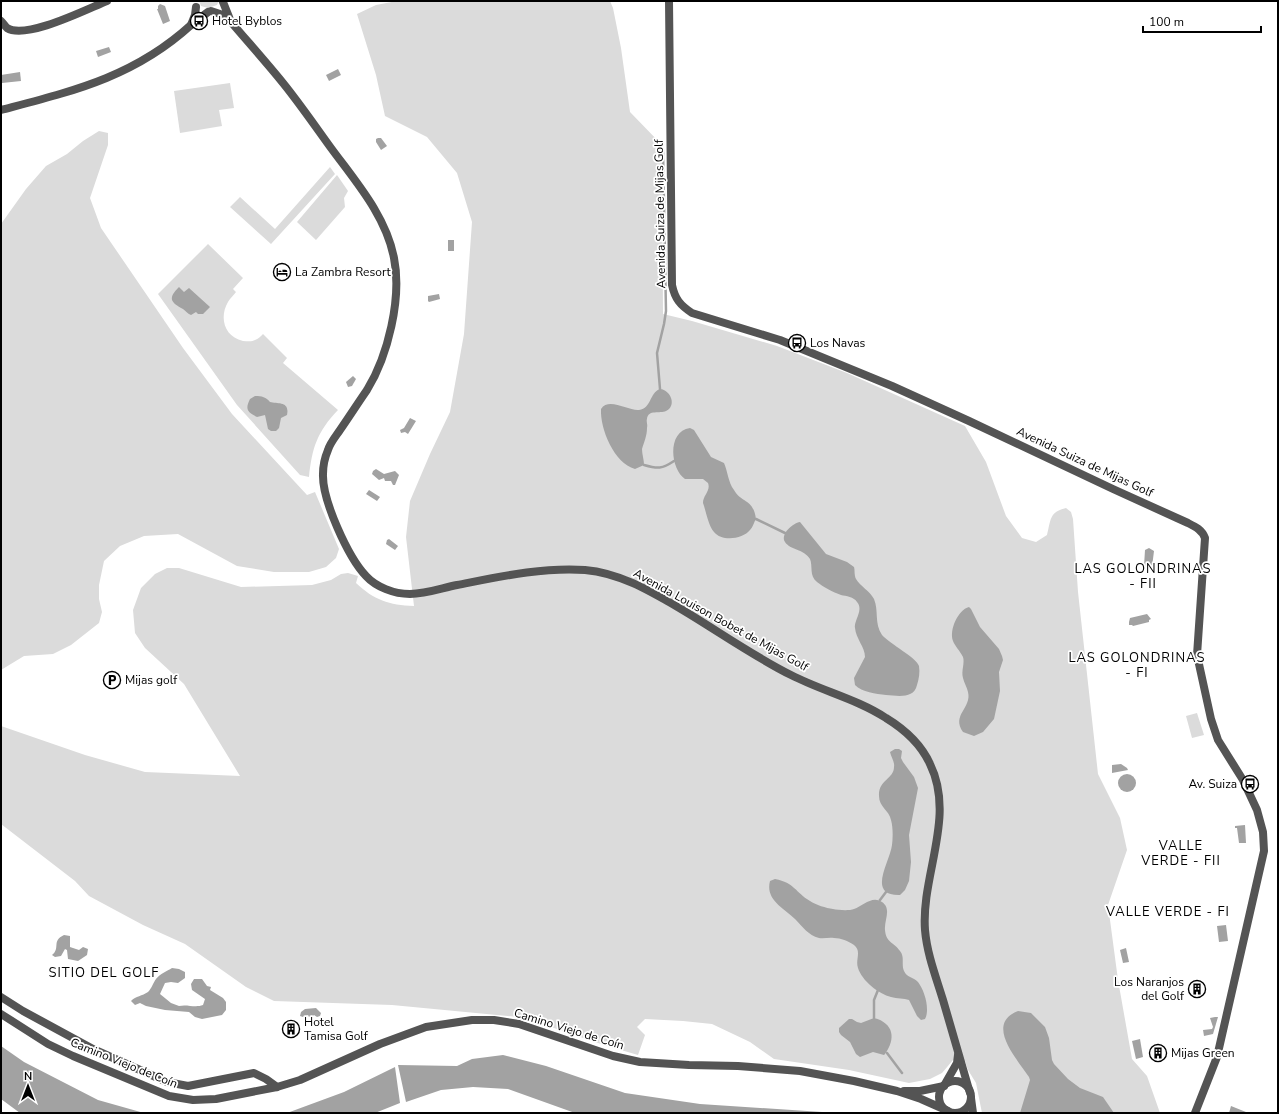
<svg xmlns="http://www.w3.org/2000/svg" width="1279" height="1114" viewBox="0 0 1279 1114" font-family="'Nunito Sans',sans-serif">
<rect width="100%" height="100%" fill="#fff"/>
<g fill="#dbdbdb">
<polygon points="199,1 219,1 217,5 208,8 201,6"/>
<path d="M397,1h213l3,7 8,40 9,64 32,33 1,169 29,7 85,25 70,27 118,53 21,36 20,54 16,22 14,4 11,-7c4,-15 2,-23 19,-27l5,4 2,7 5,73 20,182 22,44 7,32 -19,55 10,75 14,79 15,17 13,37h-178l-6,-30 -8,-13 -3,-9 -12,-1 -11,13 -12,6 -21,4 -60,-13 -75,-11 -24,-17 -38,-18 -29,-3 -38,-2 -8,8 8,8 -7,20 -34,-10 -50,-17 -35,-11 -127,-12 -118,-4 -28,-14 -61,-43 -42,-19 -54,-29 -14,-15 -74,-57v-98l84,29 60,17 95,4 -56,-92 -39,-36 -10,-15 -2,-23 8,-22 14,-14 12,-6h12l62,19 71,-2 19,-5 10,-6 7,-1 10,3 -2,7c18,17 33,22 58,23l-8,-69 4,-36 20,-47 20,-42 14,-78 8,-112 -15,-49 -30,-36 -42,-21 -9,-41 -19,-61 19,-9z"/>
<polygon points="230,83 234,108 219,110 222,126 180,133 174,91"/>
<polygon points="99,131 108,133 108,145 90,198 101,228 183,348 232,414 307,495 315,492 339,549 336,558 326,567 309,572 274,572 237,566 178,534 144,536 120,546 104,561 99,585 99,599 102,612 99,623 71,645 53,654 24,656 1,670 1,224 26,189 46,166 67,154 83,141"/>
<polygon points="330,167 335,174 271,244 230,207 240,197 275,229"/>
<polygon points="337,175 348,191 344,198 345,207 316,240 297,222"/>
<path d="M208,244l35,34 -10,11 3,3c-2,3 -6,6 -8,10 -9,15 -4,35 15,39 4,0 9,1 12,-1 3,-1 6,-4 8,-6l24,24 -4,5 55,47c-21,22 -26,38 -29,67l-9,-2 -63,-70 -79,-111z"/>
<polygon points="1197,713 1204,735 1192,738 1186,716"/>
</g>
<g fill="#a2a2a2">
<polygon points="160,4 165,6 170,21 163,24 157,9 158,9 158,6"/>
<polygon points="109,47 111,52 98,57 96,51"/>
<polygon points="338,69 341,75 329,81 326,75"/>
<polygon points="20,72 21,81 2,83 1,75"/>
<polygon points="378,138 381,138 387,146 381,150 376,142 376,139"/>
<rect x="448" y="240" width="6" height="11"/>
<path d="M179,287l5,5 5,-4 21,19 -7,7h-5l-2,-2 -5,3c-3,-1 -5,-4 -8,-6 -13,-7 -15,-11 -4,-22z"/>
<polygon points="439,294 440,299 429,302 428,301 428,296"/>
<polygon points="353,376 356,379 352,386 348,387 346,382"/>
<path d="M660,389c11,1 17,17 6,22 -6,3 -18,-2 -19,8 -1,2 1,6 0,9 0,8 -3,14 -5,21 0,5 2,11 2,16l-9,4c-21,-6 -35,-40 -34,-60 8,-12 27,2 38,1 13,-2 10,-17 21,-21z"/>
<path d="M255,396c7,0 11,1 15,6 8,2 20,-1 17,13l-6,3 -2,10 -3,3h-5l-3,-2 -3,-14 -8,2c-10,-5 -12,-8 -7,-18z"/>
<polygon points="410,418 416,421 408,434 405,432 401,433 400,430 404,428"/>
<path d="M690,428l4,2 17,27 13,6c4,9 4,19 10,27 8,14 19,8 22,29 -2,3 -3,8 -6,11 -7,9 -28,12 -36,2 -6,-7 -8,-21 -11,-29 0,-8 8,-12 5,-20l-5,-4h-18c-15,-10 -18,-48 5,-51z"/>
<polygon points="376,469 384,474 395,471 399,475 395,485 393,485 391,481 385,481 384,478 379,480 372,474 373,471"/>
<polygon points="369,490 380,497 377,501 366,494"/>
<path d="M800,522l26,32 21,8 7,5c1,3 0,8 2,12 4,7 14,12 18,20 5,12 0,24 8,36 8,9 35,23 37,31 1,6 0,13 -2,19 -3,14 -19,11 -31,10 -10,-1 -24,-3 -31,-10l-1,-7 11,-21c0,-10 -9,-18 -10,-29 -1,-8 9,-18 2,-26 -3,-5 -11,-6 -16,-7 -8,-3 -18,-8 -24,-13 -8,-6 -4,-16 -7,-23 -6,-10 -20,-9 -25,-17 -5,-8 8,-19 15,-20z"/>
<polygon points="389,539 398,546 395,550 386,544 387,540"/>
<polygon points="1149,548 1154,551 1152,567 1148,570 1146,567 1144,566 1145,550"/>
<path d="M969,607l2,2 9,18 19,22 3,7 1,4 -4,12 1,19 -6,28 -11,13 -9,4 -11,-4c-12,-17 9,-24 5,-40 -1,-5 -4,-9 -5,-14 -2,-7 2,-15 0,-21 -3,-6 -8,-11 -10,-16 -4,-11 5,-31 16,-34z"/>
<polygon points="1147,614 1151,619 1149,620 1149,622 1133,626 1132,625 1129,625 1129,622 1130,618"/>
<path d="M895,749h4l3,2 -1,7 2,4 11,15 4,11 -9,47 2,27 -2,19 -4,9 -5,5c-34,1 -10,-33 -8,-50 1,-8 1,-18 -1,-25 -2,-10 -12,-13 -12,-24 -1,-16 15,-17 15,-29 1,-5 -3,-10 -4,-15z"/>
<polygon points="1121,764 1127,768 1128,770 1112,773 1112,765"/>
<circle cx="1127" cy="783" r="9"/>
<polygon points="1245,825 1246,843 1239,843 1237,828 1235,828 1235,826"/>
<path d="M775,879c20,4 20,13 35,22 6,4 16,7 23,8 5,1 16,2 21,0 9,-3 18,-14 28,-7 10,7 2,18 3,28 1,13 9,12 15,21 5,6 1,13 4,20 3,7 10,6 14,11 7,9 12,28 7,37l-4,1 -4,-4 -8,-16c-5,-2 -12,-1 -18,-3 -12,-3 -29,-16 -33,-29 -3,-8 4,-17 -4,-23 -6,-4 -13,-7 -20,-7 -5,-1 -10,1 -15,0 -11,-3 -16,-11 -24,-19 -11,-11 -30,-19 -25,-38z"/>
<polygon points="1226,925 1228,941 1219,942 1217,926"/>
<path d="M64,935l6,1v11l9,3 4,-3 5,2 -1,6 -9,6 -10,-2 -1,-9 -2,-1 -4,7 -6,1 -3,-2c9,-7 -1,-14 12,-20z"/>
<polygon points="1126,948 1129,962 1123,963 1120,950"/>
<path d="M172,968l7,1 6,3v6l-7,5 -7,-1 -6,1 -5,11 11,9 8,3c8,-2 16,2 24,-1l2,-6 -13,-9 -1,-6 3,-5h8l5,7 4,1 -1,3 13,8 3,4v8l-4,5 -20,4 -7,-2 -6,-5 -24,-2 -19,-4 -6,-3 -5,2 -4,-4c5,-5 11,-5 17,-9 4,-4 5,-9 8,-13 4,-5 11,-8 16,-11z"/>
<polygon points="316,1008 321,1013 320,1016 317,1017 314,1015 312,1017 309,1017 308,1015 303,1017 300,1016 301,1012 305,1009"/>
<path d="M1018,1011l13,2 14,14 4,11 3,22 2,4 14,15 12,9 23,9 11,16h-94l10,-33 -1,-3c-11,-17 -45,-53 -11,-66z"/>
<polygon points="1215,1017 1218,1017 1213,1034 1204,1036 1203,1030 1212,1029 1213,1027 1210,1018"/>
<path d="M874,1018c20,5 22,21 11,36l-1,1 -11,-3 -13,5 -4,-3 -6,-12 -9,-7 -2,-3v-4l10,-9h3l5,3 4,1z"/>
<polygon points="1140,1039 1143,1057 1136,1059 1132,1041"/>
<polygon points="1,1046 24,1062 98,1100 144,1113 20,1113 1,1099"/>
<polygon points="503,1055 546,1066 625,1093 700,1104 837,1113 575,1113 508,1089 473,1087 441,1090 406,1102 398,1065 457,1066 472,1059"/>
<polygon points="395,1067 400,1103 375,1113 287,1113 344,1092"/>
<polygon points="1231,1106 1246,1112 1246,1113 1229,1113"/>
</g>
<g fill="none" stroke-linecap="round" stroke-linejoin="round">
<g stroke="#a2a2a2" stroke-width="2.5">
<polyline points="660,389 657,353 664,324 666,311 663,150"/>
<path d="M644,465c14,4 18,4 30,-4"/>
<polyline points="756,519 785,533"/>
<polyline points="880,900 886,892"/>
<polyline points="874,1018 874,1000 878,990"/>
<polyline points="887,1053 902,1073"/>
</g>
<g stroke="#545454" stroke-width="8">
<path d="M669,1l3,284c3,14 8,20 20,28l88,27 112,46 77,35 144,68 75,34c8,4 14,7 17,15l-8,117 14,64 7,21 25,40 14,30 6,22 1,19 -47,206 -22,56"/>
<polyline points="196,7 195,15 191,25 208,12"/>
<polyline points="211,11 220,14 231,22 223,2"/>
<path d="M1,21c2,2 4,5 6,7 19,12 80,-19 100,-27"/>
<path d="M231,22c17,20 35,40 52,61 17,21 32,43 48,65 25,34 55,68 63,110 8,40 -6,98 -27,132 -9,13 -18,27 -27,40 -4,6 -10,13 -12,20 -3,7 -5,17 -5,24 -1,26 25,83 43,102 10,11 28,18 44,18 16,0 32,-6 47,-9 41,-8 85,-18 128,-15 35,3 65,21 96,39 37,22 72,47 110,66 31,16 66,24 95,43 18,11 35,26 44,46 26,53 -9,111 -5,166 2,24 11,47 18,70 9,31 18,62 27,93"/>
<path d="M1,110c72,-19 133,-33 190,-85"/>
<polyline points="1,997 23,1011 93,1049 167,1082 188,1086 254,1073 266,1079 277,1087"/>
<polyline points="1,1014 48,1044 73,1056 169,1096 193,1100 216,1099 277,1087 300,1080 380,1044 426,1027 472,1020 494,1020 519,1024 613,1056 640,1062 689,1065 738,1066 800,1071 854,1081 897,1091 921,1099 948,1111"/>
<circle cx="955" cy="1097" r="16"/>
<polyline points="945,1084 957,1063 958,1055"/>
<polyline points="904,1091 920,1091 944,1086"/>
<polyline points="971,1098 973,1113"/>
</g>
</g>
<defs>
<g id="bus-ring" transform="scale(0.9)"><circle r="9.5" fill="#fff" stroke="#000" stroke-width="1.5"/><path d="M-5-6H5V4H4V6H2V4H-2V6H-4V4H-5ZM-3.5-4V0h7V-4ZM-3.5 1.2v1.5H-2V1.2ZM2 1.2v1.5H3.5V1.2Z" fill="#000"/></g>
<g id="hotel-ring" transform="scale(0.9)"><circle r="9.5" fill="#fff" stroke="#000" stroke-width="1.5"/><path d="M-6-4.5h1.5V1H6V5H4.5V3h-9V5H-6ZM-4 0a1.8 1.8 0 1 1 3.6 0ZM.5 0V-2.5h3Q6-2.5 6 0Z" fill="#000"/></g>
<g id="parking-ring" transform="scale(0.9)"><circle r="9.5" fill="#fff" stroke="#000" stroke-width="1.5"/><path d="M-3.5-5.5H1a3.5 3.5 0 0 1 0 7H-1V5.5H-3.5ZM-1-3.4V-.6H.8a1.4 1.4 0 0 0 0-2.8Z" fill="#000"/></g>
<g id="building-ring" transform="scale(0.9)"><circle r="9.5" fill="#fff" stroke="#000" stroke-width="1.5"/><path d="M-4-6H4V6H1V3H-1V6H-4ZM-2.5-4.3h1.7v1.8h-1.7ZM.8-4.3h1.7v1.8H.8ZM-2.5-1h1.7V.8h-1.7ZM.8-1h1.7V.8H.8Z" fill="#000"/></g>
</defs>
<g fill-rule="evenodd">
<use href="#bus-ring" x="199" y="21"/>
<use href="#hotel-ring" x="282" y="272"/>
<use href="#bus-ring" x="797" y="343"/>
<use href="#parking-ring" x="112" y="680"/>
<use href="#bus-ring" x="1250" y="784"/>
<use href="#building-ring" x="1197" y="989"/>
<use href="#building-ring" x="291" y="1029"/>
<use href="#building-ring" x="1158" y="1053"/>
</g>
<g text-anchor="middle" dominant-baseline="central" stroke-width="3.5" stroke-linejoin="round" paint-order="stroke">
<g font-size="12" fill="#000" stroke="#fff" text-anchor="start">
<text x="212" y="21">Hotel Byblos</text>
<text x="295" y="272">La Zambra Resort</text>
<text x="810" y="343">Los Navas</text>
<text x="125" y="680">Mijas golf</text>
<text x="1237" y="784" text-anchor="end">Av. Suiza</text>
<text x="1184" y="982" text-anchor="end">Los Naranjos<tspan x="1184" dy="14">del Golf</tspan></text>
<text x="304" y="1022">Hotel<tspan x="304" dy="14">Tamisa Golf</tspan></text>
<text x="1171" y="1053">Mijas Green</text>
</g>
<g font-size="12" fill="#000" stroke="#fff">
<text transform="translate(660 214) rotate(-91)">Avenida Suiza de Mijas Golf</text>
<text transform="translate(1085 462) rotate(25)">Avenida Suiza de Mijas Golf</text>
<text transform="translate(721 620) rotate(29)">Avenida Louison Bobet de Mijas Golf</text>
<text transform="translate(569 1029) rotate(17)">Camino Viejo de Coín</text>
<text transform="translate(124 1063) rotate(22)">Camino Viejo de Coín</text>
</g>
<g font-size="13" letter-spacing="1" fill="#000" stroke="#fff">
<text x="1143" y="569">LAS GOLONDRINAS<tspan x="1143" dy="15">- FII</tspan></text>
<text x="1137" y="658">LAS GOLONDRINAS<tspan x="1137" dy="15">- FI</tspan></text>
<text x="1181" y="846">VALLE<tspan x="1181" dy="15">VERDE - FII</tspan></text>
<text x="1168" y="912">VALLE VERDE - FI</text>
<text x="104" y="973">SITIO DEL GOLF</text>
</g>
</g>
<rect width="1279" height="1114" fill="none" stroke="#000000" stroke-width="4"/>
<g transform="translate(28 1086)" stroke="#ffffff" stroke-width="3" paint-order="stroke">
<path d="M0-3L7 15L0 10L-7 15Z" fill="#000000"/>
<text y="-6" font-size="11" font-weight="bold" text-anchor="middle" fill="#000000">N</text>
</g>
<path d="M1143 26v6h118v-6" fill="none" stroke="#000000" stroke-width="2"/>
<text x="1149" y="26" font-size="12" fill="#000000" stroke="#ffffff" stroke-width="3" paint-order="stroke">100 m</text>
</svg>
